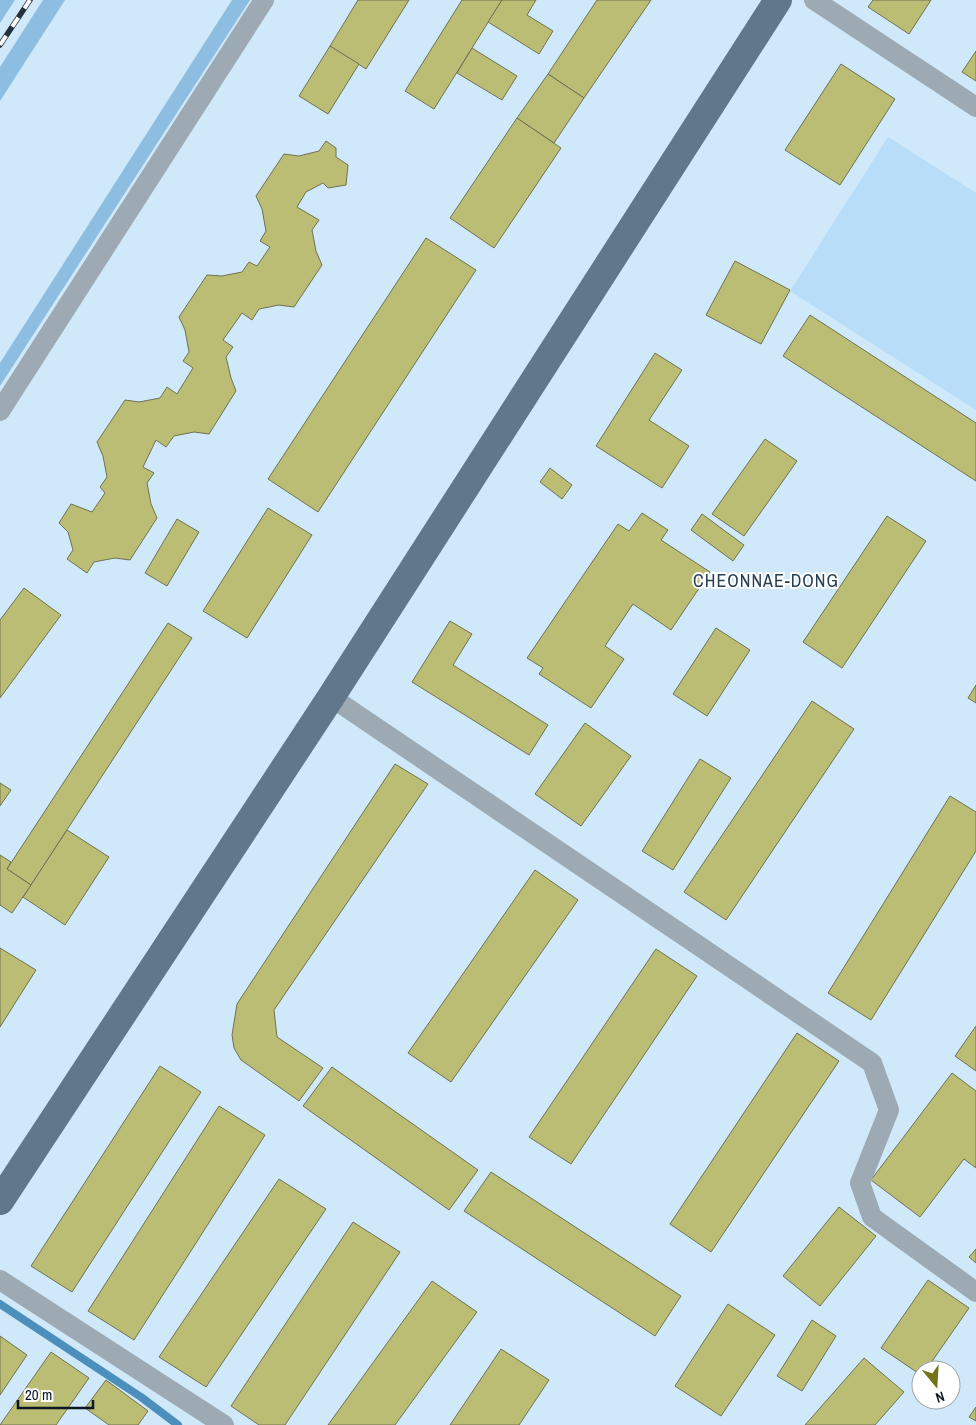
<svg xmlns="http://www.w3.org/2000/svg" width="976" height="1425" viewBox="0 0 976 1425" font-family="'Archivo Narrow',sans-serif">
<rect width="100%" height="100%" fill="#cfe8fa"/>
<polygon fill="#b7ddf8" points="888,137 976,193 976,410 790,291"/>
<g fill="#8dbee2">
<polygon points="0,0 15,0 0,23"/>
<polygon points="43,0 65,0 0,101 0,67"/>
<polygon points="232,0 250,0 0,386 0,363"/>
</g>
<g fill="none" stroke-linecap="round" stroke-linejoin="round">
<polyline stroke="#4c8fbc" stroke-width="8" points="0,1304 141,1397 178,1425"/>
</g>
<g fill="#babd73" stroke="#707253">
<polygon points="358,0 409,0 366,69 330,46"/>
<polygon points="462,0 502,0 434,109 405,91"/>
<polygon points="502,0 536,0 527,15 553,31 539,54 488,22"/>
<polygon points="597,0 651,0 584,98 548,74"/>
<polygon points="873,0 931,0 909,34 868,7"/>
<polygon points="330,46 359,64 328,114 299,96"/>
<polygon points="472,48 517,76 502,100 457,73"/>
<polygon points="976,51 976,81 962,72"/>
<polygon points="841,64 895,99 840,185 785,150"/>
<polygon points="548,74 584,98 554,143 517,118"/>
<polygon points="517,118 561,148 494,248 450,218"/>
<polygon points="326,141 336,148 336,157 348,165 346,185 328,188 323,183 306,192 297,207 319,220 312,230 316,251 322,265 294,307 279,305 259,309 252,320 242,313 223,340 233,347 226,357 231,378 236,391 209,434 194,432 174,436 166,447 156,440 143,467 154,473 147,483 151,504 157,518 130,560 115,558 94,562 87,573 67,559 73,550 68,532 59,523 71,504 92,512 105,493 100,487 107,477 103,456 97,442 125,400 139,402 160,398 167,387 177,394 193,368 183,361 189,352 185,330 179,317 207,275 222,276 242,272 249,262 257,266 270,247 260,241 266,231 262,209 256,196 284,154 299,156 319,151"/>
<polygon points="426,238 476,270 318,512 268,479"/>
<polygon points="735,261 790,290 761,344 706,315"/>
<polygon points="810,315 976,423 976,481 783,356"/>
<polygon points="655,353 682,370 649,420 689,446 662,488 596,446"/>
<polygon points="765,439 797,461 744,536 712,514"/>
<polygon points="550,468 572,485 562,499 540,482"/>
<polygon points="268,508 312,535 247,638 203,611"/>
<polygon points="642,513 668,530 661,540 710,572 671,630 633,604 605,646 624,659 591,708 539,674 543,668 527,658 618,524 629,531"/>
<polygon points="702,514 744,545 733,561 691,530"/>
<polygon points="887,516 926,541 842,668 803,642"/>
<polygon points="177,519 199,532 167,586 145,573"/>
<polygon points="24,588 61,615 0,698 0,620"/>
<polygon points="450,621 472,634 453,665 548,725 529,755 412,682"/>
<polygon points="168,623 192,638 31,885 7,869"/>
<polygon points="716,628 750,650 707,716 673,694"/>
<polygon points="976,685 976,703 968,698"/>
<polygon points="812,701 854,729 726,920 684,892"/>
<polygon points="585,723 631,756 581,826 535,794"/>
<polygon points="700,759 731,778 673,870 642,851"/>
<polygon points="395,764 428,784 274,1010 277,1037 323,1068 299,1101 241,1060 234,1048 232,1035 237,1004"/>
<polygon points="0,783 11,790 0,806"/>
<polygon points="950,796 976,812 976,851 871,1020 828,993"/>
<polygon points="67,830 109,857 65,925 23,897"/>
<polygon points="0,855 11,862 7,869 31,885 12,913 0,905"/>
<polygon points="535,870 578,900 451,1082 408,1053"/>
<polygon points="0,948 36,970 0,1027"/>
<polygon points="656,949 697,976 571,1164 529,1137"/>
<polygon points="976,1026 976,1071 955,1056"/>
<polygon points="797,1033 839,1061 711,1252 670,1224"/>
<polygon points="160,1066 201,1092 72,1292 31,1266"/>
<polygon points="332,1067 478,1170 449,1210 303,1106"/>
<polygon points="952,1073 976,1091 976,1168 964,1159 920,1217 871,1180"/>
<polygon points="219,1106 265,1135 134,1340 88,1311"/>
<polygon points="491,1172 681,1296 655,1336 464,1211"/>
<polygon points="279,1179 326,1209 206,1387 159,1357"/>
<polygon points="839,1207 876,1236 820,1306 783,1276"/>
<polygon points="353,1222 400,1252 285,1425 259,1425 231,1406"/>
<polygon points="976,1249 976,1263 969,1257"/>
<polygon points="928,1280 969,1308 926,1370 921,1370 921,1375 881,1348"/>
<polygon points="432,1281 477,1312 395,1425 328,1425"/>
<polygon points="728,1304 775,1335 721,1416 675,1386"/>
<polygon points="812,1320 836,1336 802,1391 777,1376"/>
<polygon points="0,1336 27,1355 0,1395"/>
<polygon points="501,1349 549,1380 519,1425 450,1425"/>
<polygon points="51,1352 89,1378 56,1425 0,1425"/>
<polygon points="864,1358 904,1392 875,1425 805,1425"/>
<polygon points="106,1380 148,1411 138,1425 109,1425 85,1408"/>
<polygon points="976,1407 976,1421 969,1417"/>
</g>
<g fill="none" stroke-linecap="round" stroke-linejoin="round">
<g stroke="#9daab3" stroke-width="20">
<polyline points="814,0 976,107"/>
<polyline points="0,411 264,0"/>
<polyline points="331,697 872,1063 889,1110 860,1183 872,1217 976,1292"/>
<polyline points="0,1280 224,1425"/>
</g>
<polyline stroke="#61788a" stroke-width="28" points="0,1201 331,697 778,0"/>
<g stroke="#26333c" stroke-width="5.5">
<polyline id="rail" points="0,45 30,0"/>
</g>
<use href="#rail" stroke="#fff" stroke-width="4" stroke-dasharray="11" stroke-linecap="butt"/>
</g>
<g text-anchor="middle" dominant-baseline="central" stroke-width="4" stroke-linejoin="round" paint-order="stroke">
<g font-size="18" letter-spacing="1" fill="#274154" stroke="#fff">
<text x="766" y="580">CHEONNAE-DONG</text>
</g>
</g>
<g transform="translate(936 1385) rotate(162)"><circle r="24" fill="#ffffff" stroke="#9ea2a5"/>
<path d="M0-4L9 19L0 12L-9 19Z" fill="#737419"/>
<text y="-8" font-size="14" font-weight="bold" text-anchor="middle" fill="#0c171f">N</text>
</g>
<path d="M18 1400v8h75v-8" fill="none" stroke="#0c171f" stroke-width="2.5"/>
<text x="25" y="1400" font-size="15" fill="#0c171f" stroke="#ffffff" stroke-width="4" paint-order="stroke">20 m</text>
</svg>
